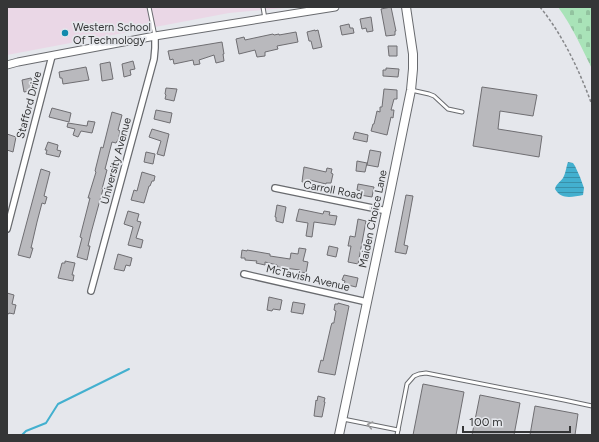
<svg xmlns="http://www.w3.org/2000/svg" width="599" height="442" viewBox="0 0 599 442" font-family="Figtree,sans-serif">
<defs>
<pattern id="cemetery-stones" width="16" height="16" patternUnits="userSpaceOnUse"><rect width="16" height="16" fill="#a9e3b8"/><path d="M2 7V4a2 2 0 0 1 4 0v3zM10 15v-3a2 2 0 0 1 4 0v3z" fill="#92c39f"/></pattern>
<pattern id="water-rules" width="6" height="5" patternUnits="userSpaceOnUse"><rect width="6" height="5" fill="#43b0cf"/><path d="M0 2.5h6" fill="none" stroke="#3990a9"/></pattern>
</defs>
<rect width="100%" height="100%" fill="#e5e7ec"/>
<polygon fill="#ead7e6" points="7,7 285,7 285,8 229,13 7,55"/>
<path fill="url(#cemetery-stones)" d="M558,7h34v62c-10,-21 -20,-43 -34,-62z"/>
<path fill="url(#water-rules)" d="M568,162l5,1 2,3 5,11 4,11 -1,7c-11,2 -22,5 -28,-6 1,-5 5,-7 8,-11 3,-5 3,-11 5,-16z"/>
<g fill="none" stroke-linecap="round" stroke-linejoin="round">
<polyline stroke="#43b0cf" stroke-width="2" points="22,435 26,431 46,423 58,404 129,369"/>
</g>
<g fill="#b9b9bd" stroke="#6f6e72">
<polygon points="391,7 396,31 395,31 395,35 386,36 381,9"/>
<polygon points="371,17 373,31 367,32 366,28 362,29 360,19"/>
<polygon points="349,24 350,28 353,28 354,33 342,35 340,26"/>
<polygon points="315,30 315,31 318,30 322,47 313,49 311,41 309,41 307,32"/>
<polygon points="296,32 298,42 277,46 278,49 265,52 265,56 257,57 255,50 239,54 236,39 244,37 245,40 273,34 274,35 279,34 279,35"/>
<polygon points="222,42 224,54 223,54 224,61 216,63 214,55 199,60 200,64 194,65 193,60 174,64 173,59 170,60 168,51"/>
<polygon points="388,46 397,46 397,56 389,56"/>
<polygon points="133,61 135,69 130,70 131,75 124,77 122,64"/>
<polygon points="110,62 113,79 102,81 100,64"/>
<polygon points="86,67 89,80 63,84 62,78 60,78 59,72"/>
<polygon points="386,68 399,69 398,77 383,76 383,70 386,70"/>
<polygon points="31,78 34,90 24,92 22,80"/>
<polygon points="482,87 537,95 533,116 500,111 498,129 542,136 539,157 473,146"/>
<polygon points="166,88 177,89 174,101 165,99 166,95 165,94"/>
<polygon points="384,89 397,90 397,99 394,99 391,110 394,110 393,118 391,117 387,135 371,131 373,124 374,124 377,111 380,112 380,107 382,107"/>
<polygon points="52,108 71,113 69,122 49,117"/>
<polygon points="156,110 172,113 170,123 154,119"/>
<polygon points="112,112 122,115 118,130 120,131 118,141 117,141 116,143 112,142 105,169 107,170 102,189 103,189 91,233 88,246 90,246 87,260 77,257 82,238 80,237 90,198 88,198 96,172 95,171 101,147 103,148"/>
<polygon points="88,121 95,122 92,133 81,131 78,137 73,135 75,129 67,127 68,123 87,126"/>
<polygon points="152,129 169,134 164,156 157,154 161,141 149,137"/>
<polygon points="355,132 368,135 367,142 353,139"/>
<polygon points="7,134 16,137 13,152 7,150"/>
<polygon points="48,142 58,145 57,150 61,151 59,157 46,154 47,150 45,150"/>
<polygon points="370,150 381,152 378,167 367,165"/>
<polygon points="146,152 155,154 153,164 144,162"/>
<polygon points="357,161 367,163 365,172 356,171"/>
<polygon points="304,167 326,172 327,168 332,169 331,173 333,174 331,183 326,183 326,184 310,180 309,183 302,182"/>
<polygon points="41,169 50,172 44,196 47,197 45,204 42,203 37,222 31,248 33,248 30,258 18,255"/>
<polygon points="142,172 155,176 154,181 152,181 150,186 149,186 144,203 131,200 134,190 137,191"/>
<polygon points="358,184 374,187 372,197 360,195 361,191 357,190"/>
<polygon points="406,195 413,196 404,245 408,246 406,254 395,252"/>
<polygon points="277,205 286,207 283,223 276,221 276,217 275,217"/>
<polygon points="299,209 323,214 324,211 330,212 329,215 337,216 335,225 314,222 312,237 306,236 308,223 296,221"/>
<polygon points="128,211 139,214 137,221 141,222 136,238 143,240 141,248 128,245 133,227 124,224"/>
<polygon points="358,219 366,221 358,264 348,262 351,246 348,246 350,236 355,237"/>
<polygon points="329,246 338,248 336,257 327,255"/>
<polygon points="299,248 306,249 303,261 308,262 306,273 300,272 300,270 277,267 277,265 265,262 265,265 256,263 257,261 245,260 245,258 241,258 242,250 247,251 247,250 270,254 270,256 290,259 291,253 298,254"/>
<polygon points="118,254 132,258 130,266 126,265 124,271 114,269"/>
<polygon points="65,261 75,263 72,275 74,275 73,281 58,278 62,263 65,263"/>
<polygon points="344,275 358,278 356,287 344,284 345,281 342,280"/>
<polygon points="7,293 14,295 12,304 16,305 14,314 9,313 9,314 7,313"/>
<polygon points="269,297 282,300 280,310 273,309 272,311 267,310"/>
<polygon points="293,302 305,304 303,314 291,312"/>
<polygon points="338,303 349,306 335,375 318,372 321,360 323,361 331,326 332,323 334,323 334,322 336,311 334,310 335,304 338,304"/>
<polygon points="423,384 464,392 456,435 413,435"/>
<polygon points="480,395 520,403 514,435 472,435"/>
<polygon points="318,396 325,398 324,402 325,402 322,417 314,416 316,400 317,401"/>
<polygon points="535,406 578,414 575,435 530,435"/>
</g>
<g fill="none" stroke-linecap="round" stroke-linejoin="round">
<g stroke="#696b6f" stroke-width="5">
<g id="service">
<polyline points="149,7 155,36"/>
<polyline points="263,7 265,19"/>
<polyline points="411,90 429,94 434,96 448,109 462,112"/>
<polyline points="343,419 398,430"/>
<polyline points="397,435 407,384 414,376 419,374 426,373 564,400 592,406"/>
</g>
</g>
<g stroke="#696b6f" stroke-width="8">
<g id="minor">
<polyline points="275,188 387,211"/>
<polyline points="7,229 52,56"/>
<polyline points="244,274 367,302"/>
<polyline points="91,291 154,59 155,48 155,36"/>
</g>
</g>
<g stroke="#696b6f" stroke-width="9">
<polyline id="tertiary" points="7,65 18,62 155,36 335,7"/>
</g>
<g stroke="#696b6f" stroke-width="10">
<polyline id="secondary" points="339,435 390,193 411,90 413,69 413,54 406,7"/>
</g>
<path stroke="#86878a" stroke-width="1.5" stroke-dasharray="3 2" stroke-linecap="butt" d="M540,7c23,28 40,65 52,98"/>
<use href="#service" stroke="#fff" stroke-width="3"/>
<use href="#minor" stroke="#fff" stroke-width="5.5"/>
<use href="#tertiary" stroke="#fff" stroke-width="7"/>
<use href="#secondary" stroke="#fff" stroke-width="8"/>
</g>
<defs><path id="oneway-chevron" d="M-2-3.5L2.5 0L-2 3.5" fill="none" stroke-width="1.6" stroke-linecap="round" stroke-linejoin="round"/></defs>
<use stroke="#9a9a9b" href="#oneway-chevron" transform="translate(370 425) rotate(-168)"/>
<circle fill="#128aad" stroke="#e5e7ec" stroke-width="1.5" cx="65" cy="33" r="4"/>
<g text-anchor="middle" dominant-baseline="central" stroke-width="3.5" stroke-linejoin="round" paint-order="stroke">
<g font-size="11" fill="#353637" stroke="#e5e7ec" text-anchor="start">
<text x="73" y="27">Western School<tspan x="73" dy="13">Of Technology</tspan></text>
</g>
<g font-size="11" fill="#353637" stroke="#e5e7ec">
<text transform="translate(29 105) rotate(-75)">Stafford Drive</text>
<text transform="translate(116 161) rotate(-75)">University Avenue</text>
<text transform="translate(333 190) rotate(11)">Carroll Road</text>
<text transform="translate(373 219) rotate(-78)">Maiden Choice Lane</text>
<text transform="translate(308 278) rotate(13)">McTavish Avenue</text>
</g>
</g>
<rect width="599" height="442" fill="none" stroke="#353637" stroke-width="16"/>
<path d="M463 426v6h107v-6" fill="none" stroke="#353637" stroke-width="2"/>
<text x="469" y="426" font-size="12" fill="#353637" stroke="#e5e7ec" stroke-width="3" paint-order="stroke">100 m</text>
</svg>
